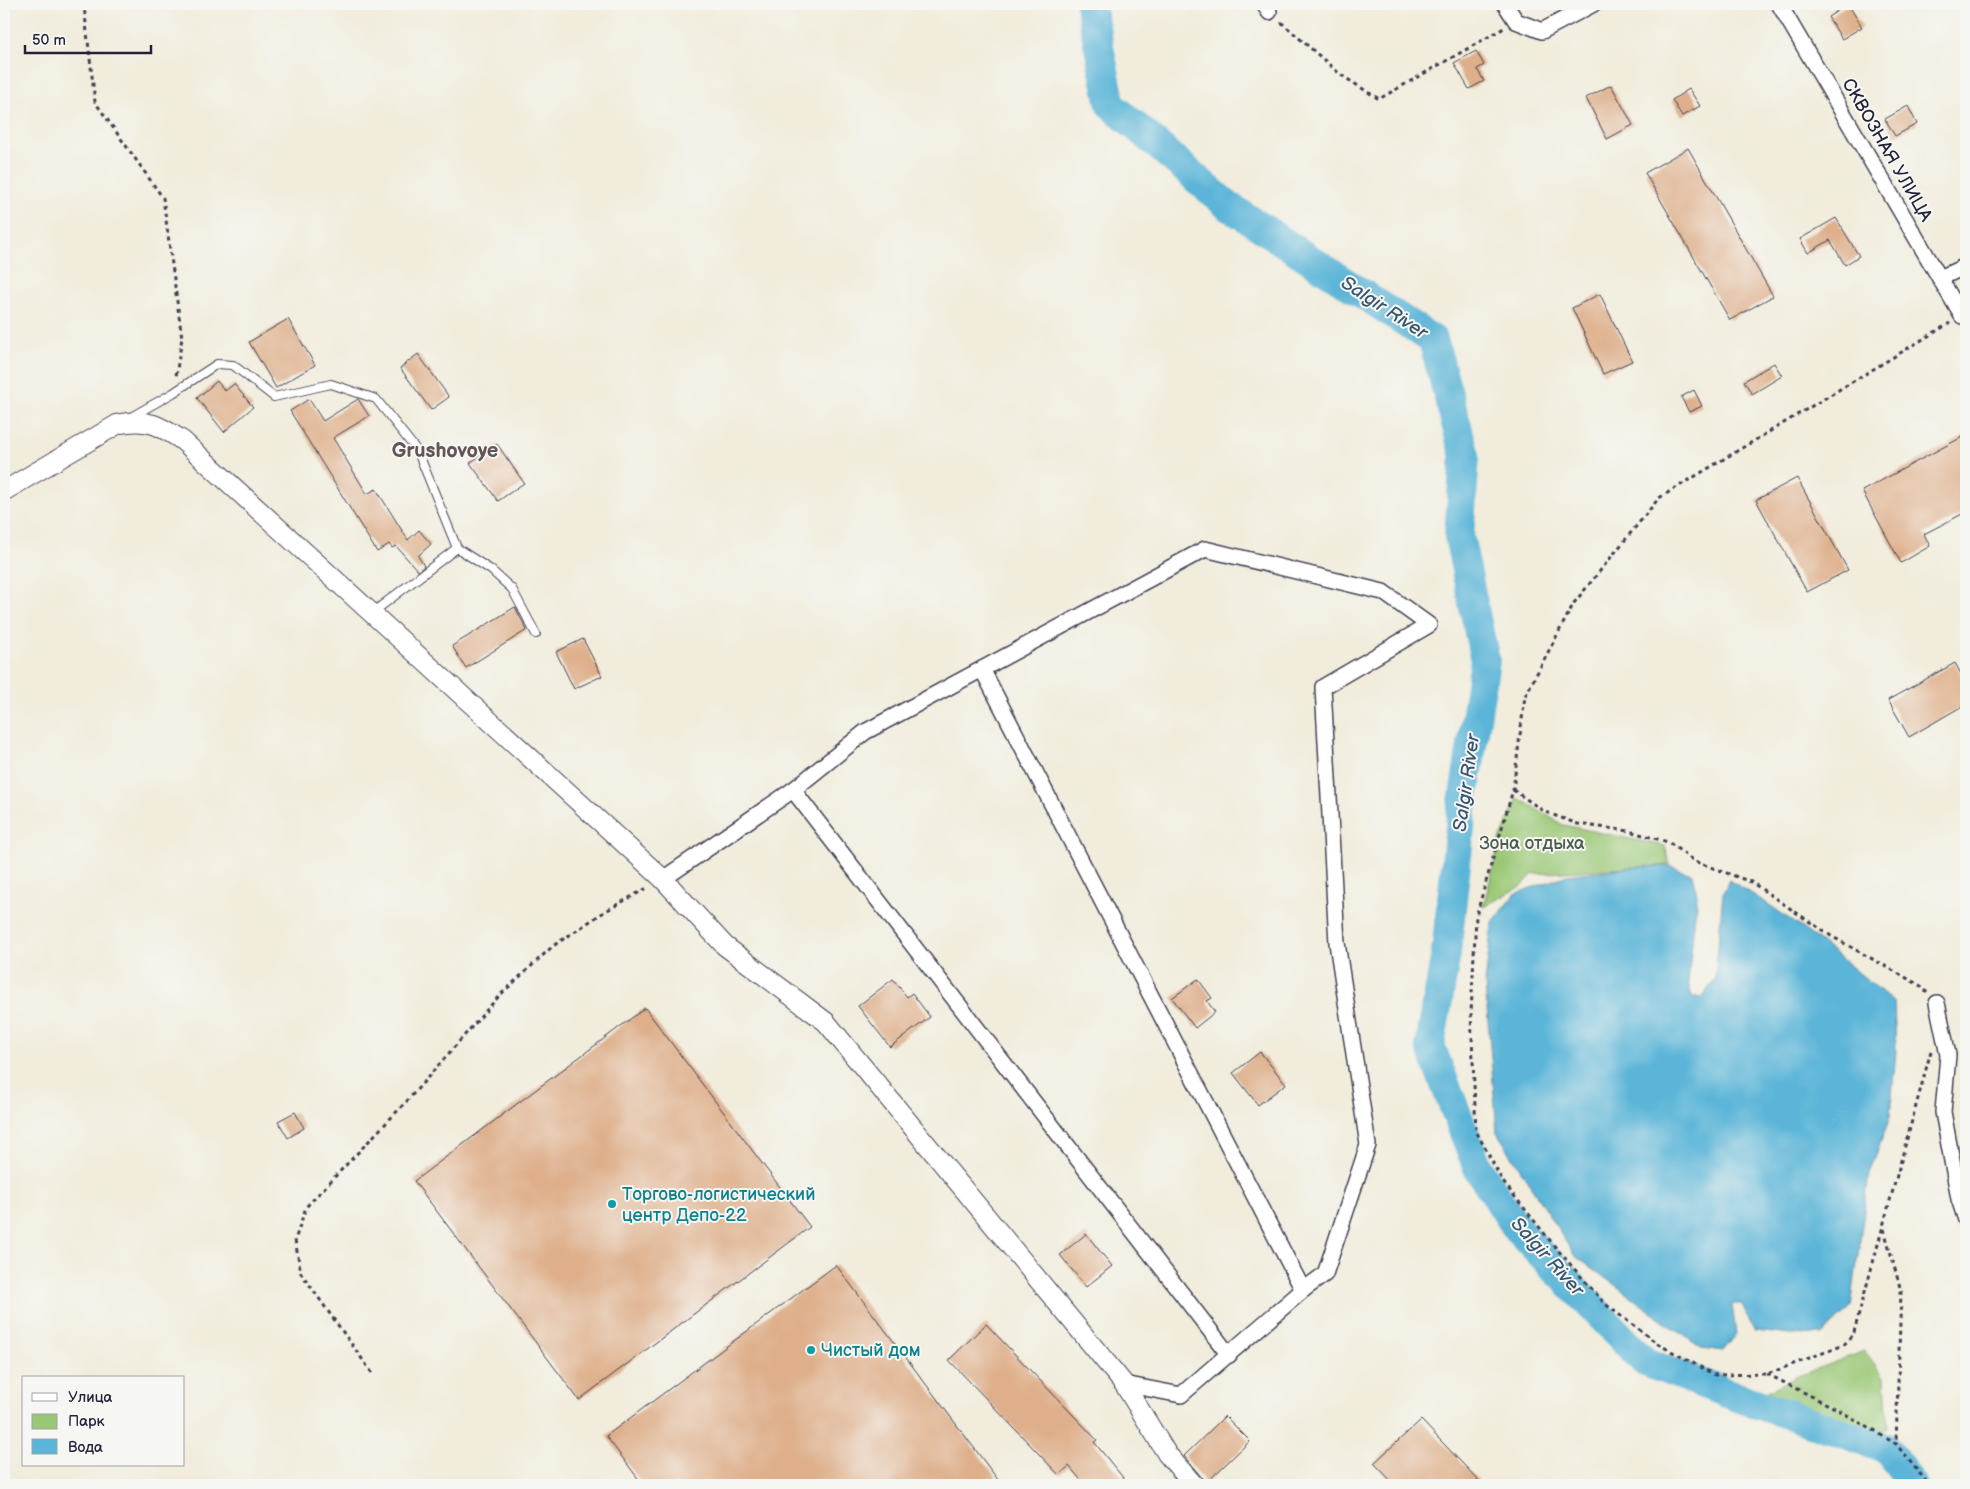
<svg xmlns="http://www.w3.org/2000/svg" width="1970" height="1489" viewBox="0 0 1970 1489" font-family="'Balsamiq Sans',sans-serif">
<rect width="100%" height="100%" fill="#f6f6f2"/>
<filter id="ink" filterUnits="userSpaceOnUse"><feTurbulence type="fractalNoise" baseFrequency=".02" numOctaves="2"/><feDisplacementMap in="SourceGraphic" scale="10" xChannelSelector="R" yChannelSelector="G"/><feConvolveMatrix kernelMatrix="1 2 1 2 8 2 1 2 1" color-interpolation-filters="sRGB"/></filter>
<filter id="wash" filterUnits="userSpaceOnUse"><feTurbulence type="fractalNoise" baseFrequency=".0096" numOctaves="4" result="noise"/><feDisplacementMap in="SourceGraphic" scale="20" xChannelSelector="R" yChannelSelector="G"/><feGaussianBlur stdDeviation="1.12" result="paint"/><feColorMatrix in="noise" values="0 0 0 0 0 0 0 0 0 0 0 0 0 0 0 0 0 1.4 0 .05"/><feComposite in="paint" operator="in"/></filter>
<g filter="url(#wash)">
<rect width="100%" height="100%" fill="#f1ecdb"/>
<g fill="#9ac775" stroke="#5e7458">
<polygon points="1518,798 1563,825 1665,846 1670,865 1533,874 1522,886 1483,907 1501,837"/>
<polygon points="1864,1351 1885,1379 1888,1427 1868,1440 1762,1394 1795,1377"/>
</g>
<path fill="#5bb5d8" stroke="#3e6c8a" d="M1669,866l23,8 5,21 -9,87 4,15h10l13,-17 8,-87 6,-13c60,34 113,79 165,122l2,49 -6,66 -21,57 -18,133 -28,27 -33,1 -36,-4 -12,-27h-10l4,31 -13,16 -22,-3 -127,-93 -77,-123 -12,-149 7,-59 23,-30 52,-19 68,-8z"/>
<g fill="none" stroke-linecap="round" stroke-linejoin="round">
<polyline stroke="#5bb5d8" stroke-width="30" points="1090,4 1111,105 1227,205 1433,340 1465,456 1459,536 1485,661 1462,809 1446,953 1430,1046 1478,1168 1518,1230 1645,1362 1740,1398 1884,1447 1913,1485"/>
</g>
<g id="blocks">
<g fill="#deaf8a">
<polygon points="1848,4 1862,27 1842,39 1828,17"/>
<polygon points="1476,51 1484,65 1477,69 1484,81 1469,89 1454,63"/>
<polygon points="1611,85 1633,125 1607,139 1586,98"/>
<polygon points="1689,89 1700,106 1682,116 1672,100"/>
<polygon points="1908,106 1917,124 1895,136 1885,119"/>
<polygon points="1688,148 1773,296 1730,320 1645,173"/>
<polygon points="1836,218 1859,256 1845,265 1830,240 1808,253 1800,239"/>
<polygon points="1600,294 1632,361 1603,374 1572,308"/>
<polygon points="288,319 315,365 276,388 249,342"/>
<polygon points="418,354 449,397 431,410 400,368"/>
<polygon points="1774,363 1782,376 1752,394 1744,381"/>
<polygon points="217,381 225,391 234,384 253,407 224,432 197,398"/>
<polygon points="1694,390 1702,406 1689,412 1681,397"/>
<polygon points="309,399 323,421 358,399 369,416 333,438 367,494 376,489 408,540 419,530 431,544 418,556 424,566 418,571 396,546 392,548 389,544 377,552 290,411"/>
<polygon points="1966,435 1966,512 1924,534 1930,546 1901,563 1862,491"/>
<polygon points="497,444 524,483 498,501 470,463"/>
<polygon points="1797,478 1848,570 1807,592 1756,500"/>
<polygon points="515,607 527,630 466,668 452,646"/>
<polygon points="583,639 602,676 574,689 556,652"/>
<polygon points="1955,663 1966,683 1966,704 1909,737 1888,700"/>
<polygon points="893,979 907,997 912,993 930,1017 890,1047 858,1006"/>
<polygon points="1198,979 1212,998 1207,1001 1215,1012 1195,1028 1172,998"/>
<polygon points="645,1008 810,1227 579,1400 414,1181"/>
<polygon points="1260,1052 1286,1084 1258,1105 1233,1073"/>
<polygon points="295,1112 304,1128 288,1138 278,1121"/>
<polygon points="1086,1234 1112,1266 1086,1287 1060,1255"/>
<polygon points="836,1265 1002,1485 643,1485 606,1436"/>
<polygon points="986,1324 1097,1440 1094,1442 1129,1485 1085,1485 1069,1466 1059,1475 949,1360"/>
<polygon points="1225,1416 1250,1441 1205,1484 1202,1478 1184,1456"/>
<polygon points="1421,1420 1483,1485 1395,1485 1374,1463"/>
</g>
</g>
</g>
<g filter="url(#ink)">
<use href="#blocks" fill-opacity="0" stroke="#414053" stroke-width="1"/>
<g fill="none" stroke-linecap="round" stroke-linejoin="round">
<g stroke="#414053" stroke-width="10">
<g id="service">
<polyline points="131,417 173,393 217,364 233,365 274,397 331,384 376,399 418,452 457,548 372,613"/>
<polyline points="457,548 491,570 512,589 536,634"/>
</g>
</g>
<g stroke="#414053" stroke-width="18">
<g id="minor">
<polyline points="1264,4 1269,12"/>
<polyline points="1505,4 1516,21 1542,31 1593,4"/>
<polyline points="1779,4 1962,316 1966,313"/>
<polyline points="1940,278 1966,266"/>
<polyline points="982,669 1303,1290"/>
<polyline points="793,790 1229,1355"/>
<polyline points="663,879 793,790 865,732 1205,549 1383,592 1429,625 1323,687 1337,943 1368,1145 1325,1274 1303,1290 1181,1395 1124,1384"/>
<polyline points="1937,1003 1948,1055 1943,1112 1959,1199 1966,1220"/>
</g>
</g>
<g stroke="#414053" stroke-width="21">
<path id="tertiary" d="M4,491l114,-67c30,-6 41,1 65,17l480,438 62,67 101,76 298,362 43,70 27,31"/>
</g>
<g stroke="#414053" stroke-width="3" stroke-dasharray="4 4" stroke-linecap="butt">
<polyline points="86,4 84,6 95,102 163,198 182,338 176,376"/>
<polyline points="1281,22 1341,75 1379,99 1504,28"/>
<polyline points="1513,790 1545,812 1578,824 1629,831 1668,842 1694,861 1751,882 1831,936 1921,986 1927,992"/>
<polyline points="1931,1051 1854,1332 1844,1345 1767,1374 1715,1375 1658,1344 1605,1304 1556,1248 1503,1182 1476,1131 1471,1013 1476,916 1513,790 1525,696 1574,603 1659,498 1950,323"/>
<polyline points="1884,1229 1901,1291 1896,1444"/>
<polyline points="372,1373 301,1273 295,1240 306,1207 407,1101 499,996 553,946 604,912 647,888"/>
<polyline points="1767,1374 1835,1408 1896,1444 1929,1485"/>
</g>
<use href="#service" stroke="#fff" stroke-width="8"/>
<use href="#minor" stroke="#fff" stroke-width="15"/>
<use href="#tertiary" stroke="#fff" stroke-width="19"/>
</g>
</g>
<g fill="#0f9aa8" stroke="#f6f6f2" stroke-width="2">
<circle cx="612" cy="1204" r="5"/>
<circle cx="811" cy="1350" r="5"/>
</g>
<g text-anchor="middle" dominant-baseline="central" stroke-width="4" stroke-linejoin="round" paint-order="stroke">
<g font-size="18" fill="#22223b" stroke="#f6f6f2">
<text transform="translate(1887 150) rotate(60)">СКВОЗНАЯ УЛИЦА</text>
</g>
<g font-size="18" fill="#4c5c4f" stroke="#f6f6f2">
<text x="1532" y="843">Зона отдыха</text>
</g>
<g font-size="18" fill="#0d838f" stroke="#f6f6f2" text-anchor="start">
<text x="622" y="1194">Торгово-логистический<tspan x="622" dy="21">центр Депо-22</tspan></text>
<text x="821" y="1350">Чистый дом</text>
</g>
<g font-size="19" font-style="italic" fill="#365572" stroke="#f6f6f2">
<text transform="translate(1384 308) rotate(33)">Salgir River</text>
<text transform="translate(1467 783) rotate(-82)">Salgir River</text>
<text transform="translate(1547 1257) rotate(48)">Salgir River</text>
</g>
<g font-size="20" font-weight="bold" fill="#645357" stroke="#f6f6f2">
<text x="445" y="451">Grushovoye</text>
</g>
</g>
<rect width="1970" height="1489" fill="none" stroke="#f6f6f2" stroke-width="20"/>
<rect x="22" y="1376" width="162" height="90" fill="#f6f6f2" stroke="#a1a1a9"/>
<rect x="32" y="1393" width="25" height="8" fill="#ffffff" stroke="#a1a1a9"/>
<text x="68" y="1402" font-size="15" fill="#22223b">Улица</text>
<rect x="32" y="1414" width="25" height="15" fill="#9ac775" stroke="#a1a1a9"/>
<text x="68" y="1426" font-size="15" fill="#22223b">Парк</text>
<rect x="32" y="1439" width="25" height="15" fill="#5bb5d8" stroke="#a1a1a9"/>
<text x="68" y="1452" font-size="15" fill="#22223b">Вода</text>
<path d="M25 45v8h126v-8" fill="none" stroke="#22223b" stroke-width="2.5"/>
<text x="32" y="45" font-size="15" fill="#22223b" stroke="#f6f6f2" stroke-width="4" paint-order="stroke">50 m</text>
</svg>
